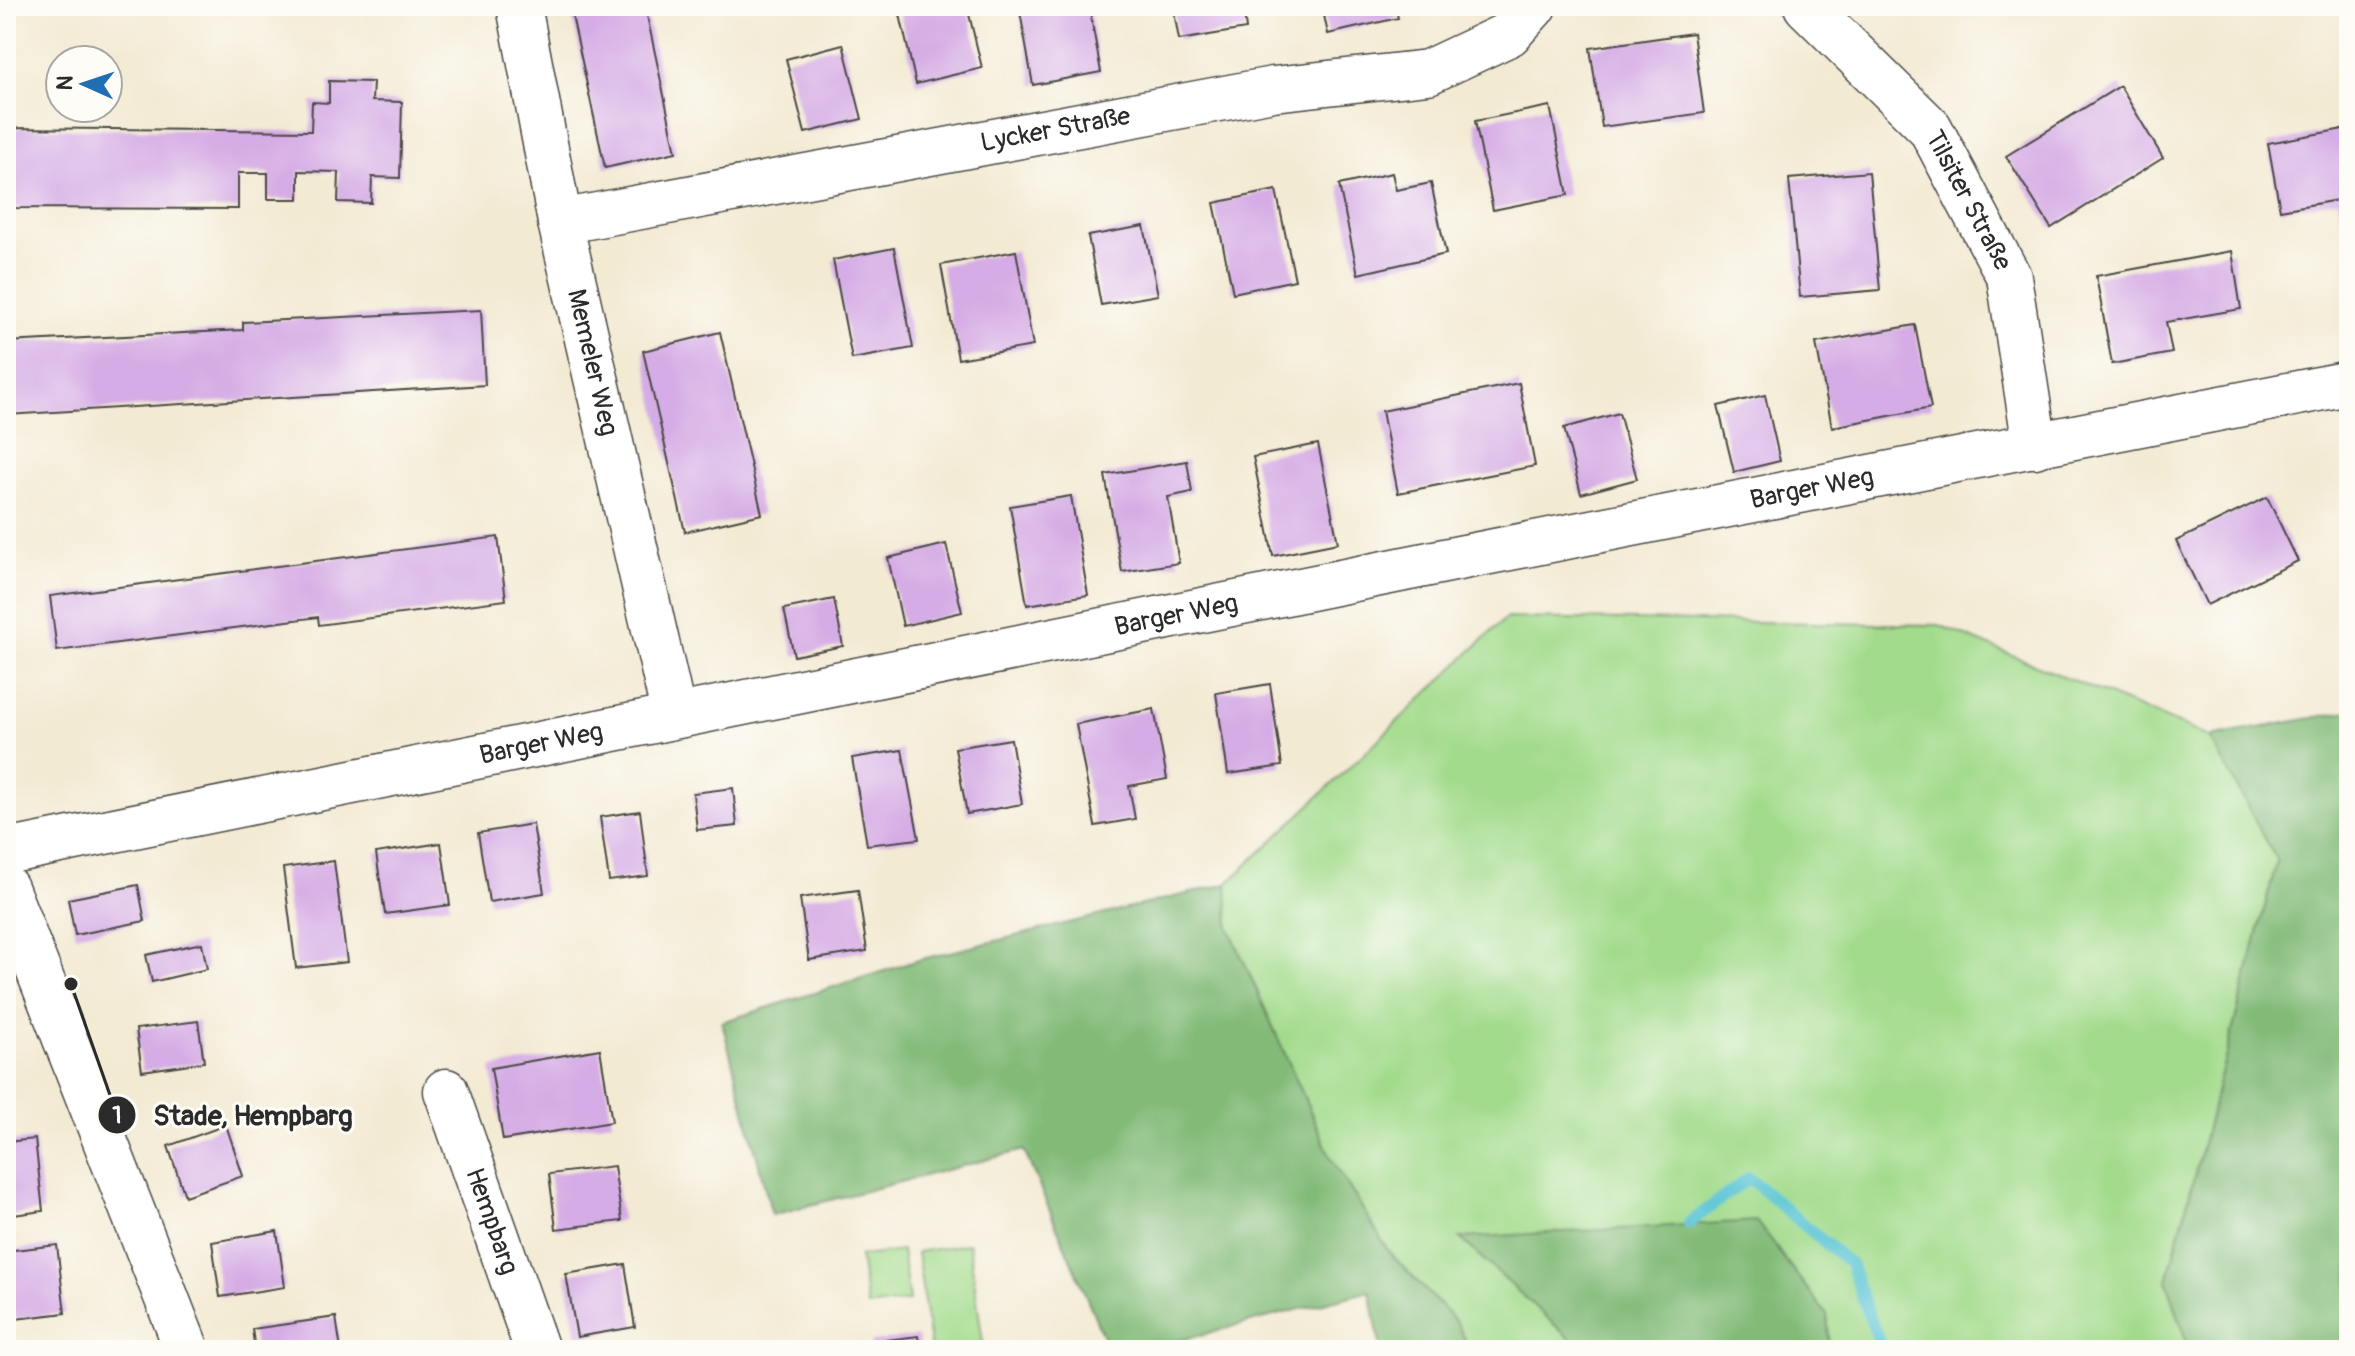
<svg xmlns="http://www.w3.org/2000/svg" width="2355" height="1356" viewBox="0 0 2355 1356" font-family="Pangolin,sans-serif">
<rect width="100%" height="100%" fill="#fdfcf7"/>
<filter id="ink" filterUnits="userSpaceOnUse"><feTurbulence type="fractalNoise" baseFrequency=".0125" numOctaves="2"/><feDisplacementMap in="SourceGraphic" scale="16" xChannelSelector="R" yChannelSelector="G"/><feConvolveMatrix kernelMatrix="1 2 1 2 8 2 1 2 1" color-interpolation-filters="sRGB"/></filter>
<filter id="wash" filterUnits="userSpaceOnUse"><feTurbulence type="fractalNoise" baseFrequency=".006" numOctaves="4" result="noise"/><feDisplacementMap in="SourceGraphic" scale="32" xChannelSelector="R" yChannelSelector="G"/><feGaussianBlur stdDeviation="1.8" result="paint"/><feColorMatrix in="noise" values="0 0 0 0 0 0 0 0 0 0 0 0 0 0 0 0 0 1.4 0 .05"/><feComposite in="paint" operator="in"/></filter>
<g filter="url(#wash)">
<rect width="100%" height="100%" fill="#f3ead3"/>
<g fill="#a3db8c" stroke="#67835c" stroke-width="2">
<polygon points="1506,618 1939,625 2210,737 2277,860 2167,1280 2189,1350 1830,1350 1827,1315 1461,1238 1582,1350 1470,1350 1457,1323 1389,1252 1331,1158 1229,928 1227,884"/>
<polygon points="969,1244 984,1350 931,1350 917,1252"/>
<polygon points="902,1251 909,1301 867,1307 860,1256"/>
</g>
<g fill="#82bb78" stroke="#567352" stroke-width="2">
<polygon points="2349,711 2349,1350 2189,1350 2167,1281 2277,861 2210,737"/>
<polygon points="1227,884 1229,928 1331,1158 1389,1252 1457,1323 1470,1350 1381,1350 1370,1291 1142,1350 1109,1350 1024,1150 772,1215 722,1022 922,959"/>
<polygon points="1756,1221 1827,1315 1830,1350 1582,1350 1460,1238"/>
</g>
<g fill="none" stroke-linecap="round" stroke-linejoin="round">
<polyline stroke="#5ac5d4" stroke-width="12" points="1689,1223 1749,1178 1850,1264 1882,1350"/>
</g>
<g id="blocks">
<g fill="#d5ace5">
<polygon points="570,6 645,6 676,152 605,168"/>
<polygon points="898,6 967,6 982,68 916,84"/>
<polygon points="1019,6 1089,6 1101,72 1033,85"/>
<polygon points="1173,6 1243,6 1246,29 1179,40"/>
<polygon points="1322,6 1395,6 1398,18 1328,34"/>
<polygon points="1693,33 1704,113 1602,127 1590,48"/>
<polygon points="843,44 862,119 805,133 786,59"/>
<polygon points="329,81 373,82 372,101 402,102 400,178 372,177 371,203 338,202 339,172 299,171 299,199 268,199 268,173 238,173 238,209 6,208 6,128 311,131 312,102 329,103"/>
<polygon points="2120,86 2163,158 2051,228 2006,156"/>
<polygon points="1550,106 1568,195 1493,210 1475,121"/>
<polygon points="2349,128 2349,242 2346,242 2338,200 2280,210 2268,143"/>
<polygon points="1869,172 1880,290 1800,297 1789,179"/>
<polygon points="1392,173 1396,190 1431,183 1446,254 1358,274 1339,185"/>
<polygon points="1276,190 1295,280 1233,293 1214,203"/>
<polygon points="1144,226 1158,295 1101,305 1088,236"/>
<polygon points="894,248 913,348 852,359 833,260"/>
<polygon points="1016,251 1033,346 958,359 941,265"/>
<polygon points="2232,251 2241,309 2166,322 2172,353 2112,364 2096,276"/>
<polygon points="481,310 485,385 7,415 6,342 243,330 243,322"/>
<polygon points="1915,325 1931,408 1832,427 1816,343"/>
<polygon points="720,332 762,514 685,532 643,351"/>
<polygon points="1519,383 1535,466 1398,493 1382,411"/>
<polygon points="1765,395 1780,461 1734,472 1718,406"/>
<polygon points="1619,413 1637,479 1581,494 1564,428"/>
<polygon points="1318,444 1338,543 1273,556 1253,457"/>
<polygon points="1187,461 1192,492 1168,497 1179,563 1122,572 1105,475"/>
<polygon points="1071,496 1088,595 1027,605 1010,506"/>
<polygon points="2267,497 2298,561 2207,605 2176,541"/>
<polygon points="498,537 506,600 319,625 318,617 57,651 50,596"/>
<polygon points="946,544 962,612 903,626 888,558"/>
<polygon points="834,599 843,646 794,656 784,609"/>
<polygon points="1270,684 1282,766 1228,774 1216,693"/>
<polygon points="1154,709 1167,779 1129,786 1135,819 1095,826 1076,724"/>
<polygon points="1011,739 1022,804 967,814 955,748"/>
<polygon points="902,750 919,839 867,845 852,758"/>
<polygon points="733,788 737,826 697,830 693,793"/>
<polygon points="640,811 648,876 609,881 600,817"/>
<polygon points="533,824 544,893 489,902 478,833"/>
<polygon points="441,843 450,905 385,914 376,853"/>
<polygon points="334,861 347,962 296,968 283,868"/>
<polygon points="138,885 145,921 75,935 68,899"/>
<polygon points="858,890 867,951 809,960 800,898"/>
<polygon points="202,943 207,969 152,982 146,955"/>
<polygon points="198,1021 204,1062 142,1071 136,1029"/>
<polygon points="600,1049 612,1122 503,1140 491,1068"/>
<polygon points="226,1125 243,1176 185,1196 168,1146"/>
<polygon points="35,1139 43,1211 6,1216 6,1142"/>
<polygon points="614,1166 622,1221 556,1229 549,1174"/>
<polygon points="277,1231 285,1287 220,1297 212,1242"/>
<polygon points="57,1245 65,1313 6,1320 6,1251"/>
<polygon points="625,1264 635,1327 577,1337 566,1274"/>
<polygon points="336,1317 341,1350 255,1350 252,1329"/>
<polygon points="918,1336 920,1350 871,1350 871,1342"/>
</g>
</g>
</g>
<g filter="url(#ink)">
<use href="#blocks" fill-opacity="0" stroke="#494844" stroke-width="2"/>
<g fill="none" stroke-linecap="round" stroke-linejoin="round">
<g stroke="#494844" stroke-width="47">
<g id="minor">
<path id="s1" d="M519,6l41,216 114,494"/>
<path id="s2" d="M1806,6l124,122 79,149 26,169"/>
<path id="s3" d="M560,222l713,-133 155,-17 81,-38 25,-28"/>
<path id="s4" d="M6,852l1453,-294 890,-175"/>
<polyline points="6,888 187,1350"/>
<path id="s5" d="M446,1091l91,259"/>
</g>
</g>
<use href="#minor" stroke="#fff" stroke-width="44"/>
</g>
</g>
<g text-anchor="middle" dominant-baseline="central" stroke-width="6" stroke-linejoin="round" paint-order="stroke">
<g font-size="26" fill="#2b2b2b" stroke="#fdfcf7">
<text stroke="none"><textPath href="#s3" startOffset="504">Lycker Straße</textPath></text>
<text stroke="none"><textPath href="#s2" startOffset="256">Tilsiter Straße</textPath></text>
<text stroke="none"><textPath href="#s1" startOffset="364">Memeler Weg</textPath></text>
<text stroke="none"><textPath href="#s4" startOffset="1842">Barger Weg</textPath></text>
<text stroke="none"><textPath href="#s4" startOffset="1194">Barger Weg</textPath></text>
<text stroke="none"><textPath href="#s4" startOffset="546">Barger Weg</textPath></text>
<text stroke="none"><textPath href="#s5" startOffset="138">Hempbarg</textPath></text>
</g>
</g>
<path fill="none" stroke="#2b2b2b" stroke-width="3" d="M71 984L117 1115"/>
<g fill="#2b2b2b" stroke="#fdfcf7" stroke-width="3">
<circle cx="71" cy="984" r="8"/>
<circle cx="117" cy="1115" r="20"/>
</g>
<g font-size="24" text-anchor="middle" font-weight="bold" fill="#fff">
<text x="117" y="1123">1</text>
</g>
<g font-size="28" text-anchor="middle" font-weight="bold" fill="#2b2b2b" stroke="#fdfcf7" stroke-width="6" stroke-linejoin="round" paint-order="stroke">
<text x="253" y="1125">Stade, Hempbarg</text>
</g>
<rect width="2355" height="1356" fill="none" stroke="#fdfcf7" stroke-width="32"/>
<g transform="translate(84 84) rotate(273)"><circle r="38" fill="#fdfcf7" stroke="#a9a8a5" stroke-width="2"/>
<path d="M0-6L14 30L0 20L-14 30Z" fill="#1f6fb2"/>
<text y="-12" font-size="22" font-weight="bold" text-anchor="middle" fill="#2b2b2b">N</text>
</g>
</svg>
